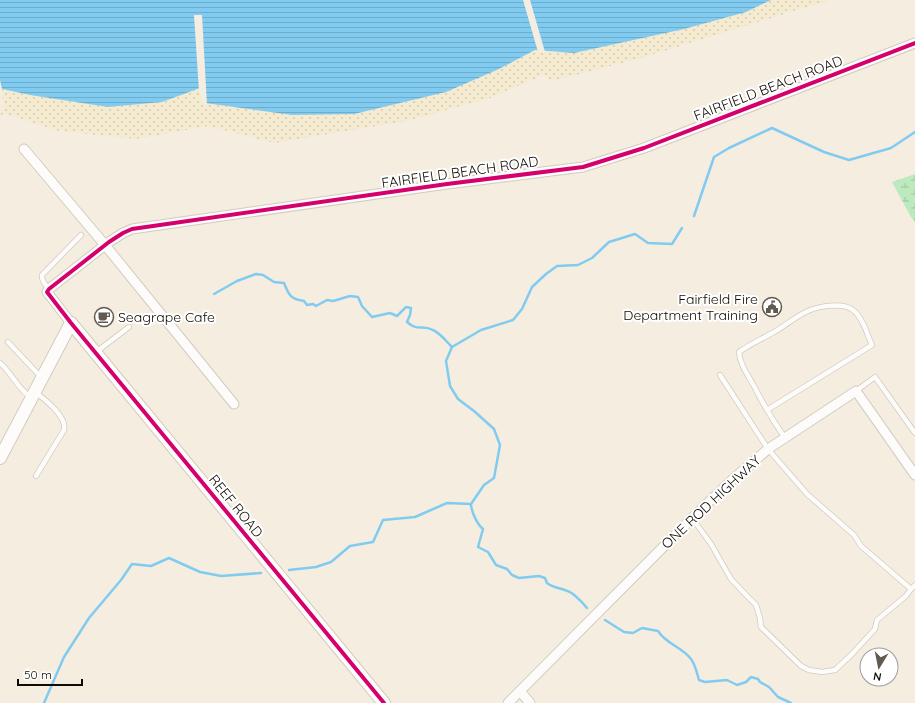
<svg xmlns="http://www.w3.org/2000/svg" width="915" height="703" viewBox="0 0 915 703" font-family="Quicksand,sans-serif">
<defs>
<pattern id="wetland-marsh" width="20" height="14" patternUnits="userSpaceOnUse"><rect width="20" height="14" fill="#bce9be"/><path d="M1 5h8M5 5V1M11 12h8M15 12V8" fill="none" stroke="#a0c6a2"/></pattern>
<pattern id="sand-dots" width="8" height="8" patternUnits="userSpaceOnUse"><rect width="8" height="8" fill="#f4ebd1"/><path d="M2 2h.1M6 6h.1" fill="none" stroke="#d0c8b2" stroke-width="1.8" stroke-linecap="round"/></pattern>
<pattern id="water-rules" width="6" height="5" patternUnits="userSpaceOnUse"><rect width="6" height="5" fill="#82cbf0"/><path d="M0 2.5h6" fill="none" stroke="#6fadcc"/></pattern>
</defs>
<rect width="100%" height="100%" fill="#f5eee0"/>
<polygon fill="url(#wetland-marsh)" points="915,174 915,222 911,217 892,182"/>
<polygon fill="url(#sand-dots)" points="771,0 830,0 641,58 552,81 544,75 490,98 406,121 274,143 208,126 136,139 59,131 4,113 0,116 0,105 3,111 2,89 30,95 162,102 200,87 499,69 535,50 574,53 746,12"/>
<polygon fill="url(#water-rules)" points="0,0 771,0 746,12 684,29 574,53 535,50 499,69 446,92 354,114 292,115 205,103 200,88 162,102 108,107 30,95 2,89 0,80"/>
<g fill="#f5eee0">
<polygon points="523,0 530,0 545,52 538,52"/>
<polygon points="194,15 202,15 207,105 203,104 199,91"/>
</g>
<g fill="none" stroke-linecap="round" stroke-linejoin="round">
<g stroke="#82cbf0" stroke-width="2.5">
<polyline points="694,216 714,157 729,148 772,128 824,152 849,160 891,148 915,132"/>
<path d="M214,294l23,-13 19,-7 7,1 11,7 10,1c5,13 7,16 20,18l3,4 6,-1 3,2 11,-6 6,1 17,-5 8,1 4,9 10,11 18,-4 7,3 9,-9 5,1 -1,7 -3,7c11,10 15,2 26,8 7,3 13,11 19,17"/>
<path d="M471,505c1,8 6,19 12,24l-5,18 10,5 8,13 11,4 5,6 7,3 20,-2 6,2 2,5c7,6 18,5 26,11 5,4 10,9 14,14"/>
<polyline points="289,570 316,567 331,562 350,546 373,542 383,520 415,517 447,503 471,504 484,485 494,478 500,445 494,429 474,411 458,399 450,386 446,361 452,347 481,330 513,320 522,309 532,287 546,274 557,266 578,265 592,258 609,242 635,234 648,243 672,244 682,228"/>
<path d="M605,620l19,12 9,1 9,-5 16,3c8,13 24,16 33,28 4,5 6,14 8,21l6,2 22,-2 10,5 9,-3 5,-5 7,2 2,3 9,5 9,10 13,6"/>
<polyline points="44,703 64,657 89,618 121,580 132,564 151,566 169,558 200,572 221,576 261,573"/>
</g>
<g stroke="#d1cbc1" stroke-width="6">
<g id="service">
<path d="M49,289c-3,-4 -8,-8 -7,-14l39,-40"/>
<polyline points="8,342 41,377"/>
<polyline points="96,352 129,327"/>
<path d="M0,363c12,10 18,27 32,35"/>
<polyline points="720,375 768,449 807,494 854,535 861,546 911,589"/>
<polyline points="856,391 875,377 915,433"/>
<path d="M36,393c10,7 31,24 28,37l-28,46"/>
<path d="M767,410l105,-65c-5,-11 -9,-27 -19,-35 -10,-8 -34,-4 -45,1 -12,5 -23,15 -34,21 -12,7 -24,12 -35,20 1,13 9,23 15,34 9,18 19,35 31,52"/>
<polyline points="692,518 711,544 731,579 747,596 756,605 760,618 761,627 801,666 809,670 822,672 835,670 852,654 875,629 877,620 906,596 911,589 915,585"/>
</g>
</g>
<g stroke="#d1cbc1" stroke-width="11">
<g id="minor">
<polyline points="24,149 105,245 234,404"/>
<polyline points="71,323 47,292 49,289 109,242 123,233 132,229 447,184 583,167 644,148 915,43"/>
<polyline points="520,691 530,703"/>
<polyline points="508,703 692,518 732,480 768,449 856,391 915,475"/>
</g>
</g>
<g stroke="#d1cbc1" stroke-width="14">
<polyline id="tertiary" points="0,458 71,323 384,703"/>
</g>
<use href="#service" stroke="#fefcfa" stroke-width="4.5"/>
<use href="#minor" stroke="#fefcfa" stroke-width="9"/>
<use href="#tertiary" stroke="#fefcfa" stroke-width="12"/>
<g stroke="#fff" stroke-width="6">
<polyline id="cycleway" points="384,703 71,323 47,292 49,289 109,242 123,233 132,229 447,184 583,167 644,148 915,43"/>
</g>
<use href="#cycleway" stroke="#d6006c" stroke-width="4"/>
</g>
<defs>
<g id="civic-ring" transform="scale(1)"><circle r="9.5" fill="#fff" stroke="#605a51" stroke-width="1.5"/><path d="M-.6-6.5H3V-4.5H.6V-3L4-1V1h2V6H-6V1h2V-1L-.6-3ZM-1.2 2.5V6h2.4V2.5Z" fill="#605a51"/></g>
<g id="cafe-ring" transform="scale(1)"><circle r="9.5" fill="#fff" stroke="#605a51" stroke-width="1.5"/><path d="M-5.5-4.5H6V0H3Q3 3.5 0 3.5H-2.5Q-5.5 3.5-5.5 0ZM3-3.2v2h1.7v-2ZM-6 4.5H4V6H-6Z" fill="#605a51"/></g>
</defs>
<g fill-rule="evenodd">
<use href="#civic-ring" x="772" y="307"/>
<use href="#cafe-ring" x="104" y="317"/>
</g>
<g text-anchor="middle" dominant-baseline="central" stroke-width="4" stroke-linejoin="round" paint-order="stroke">
<g font-size="14" fill="#0f0b04" stroke="#fff">
<text transform="translate(768 88) rotate(-21)">FAIRFIELD BEACH ROAD</text>
<text transform="translate(460 172) rotate(-8)">FAIRFIELD BEACH ROAD</text>
<text transform="translate(711 502) rotate(-43)">ONE ROD HIGHWAY</text>
<text transform="translate(236 506) rotate(51)">REEF ROAD</text>
</g>
<g font-size="14" fill="#0f0b04" stroke="#fff" text-anchor="end">
<text x="758" y="299">Fairfield Fire<tspan x="758" dy="16">Department Training</tspan></text>
<text x="118" y="317" text-anchor="start">Seagrape Cafe</text>
</g>
</g>
<g transform="translate(879 667) rotate(190)"><circle r="19" fill="#ffffff" stroke="#9f9d9b"/>
<path d="M0-3L7 15L0 10L-7 15Z" fill="#605a51"/>
<text y="-6" font-size="11" font-weight="bold" text-anchor="middle" fill="#0f0b04">N</text>
</g>
<path d="M18 679v6h64v-6" fill="none" stroke="#0f0b04" stroke-width="2"/>
<text x="24" y="679" font-size="12" fill="#0f0b04" stroke="#ffffff" stroke-width="3" paint-order="stroke">50 m</text>
</svg>
